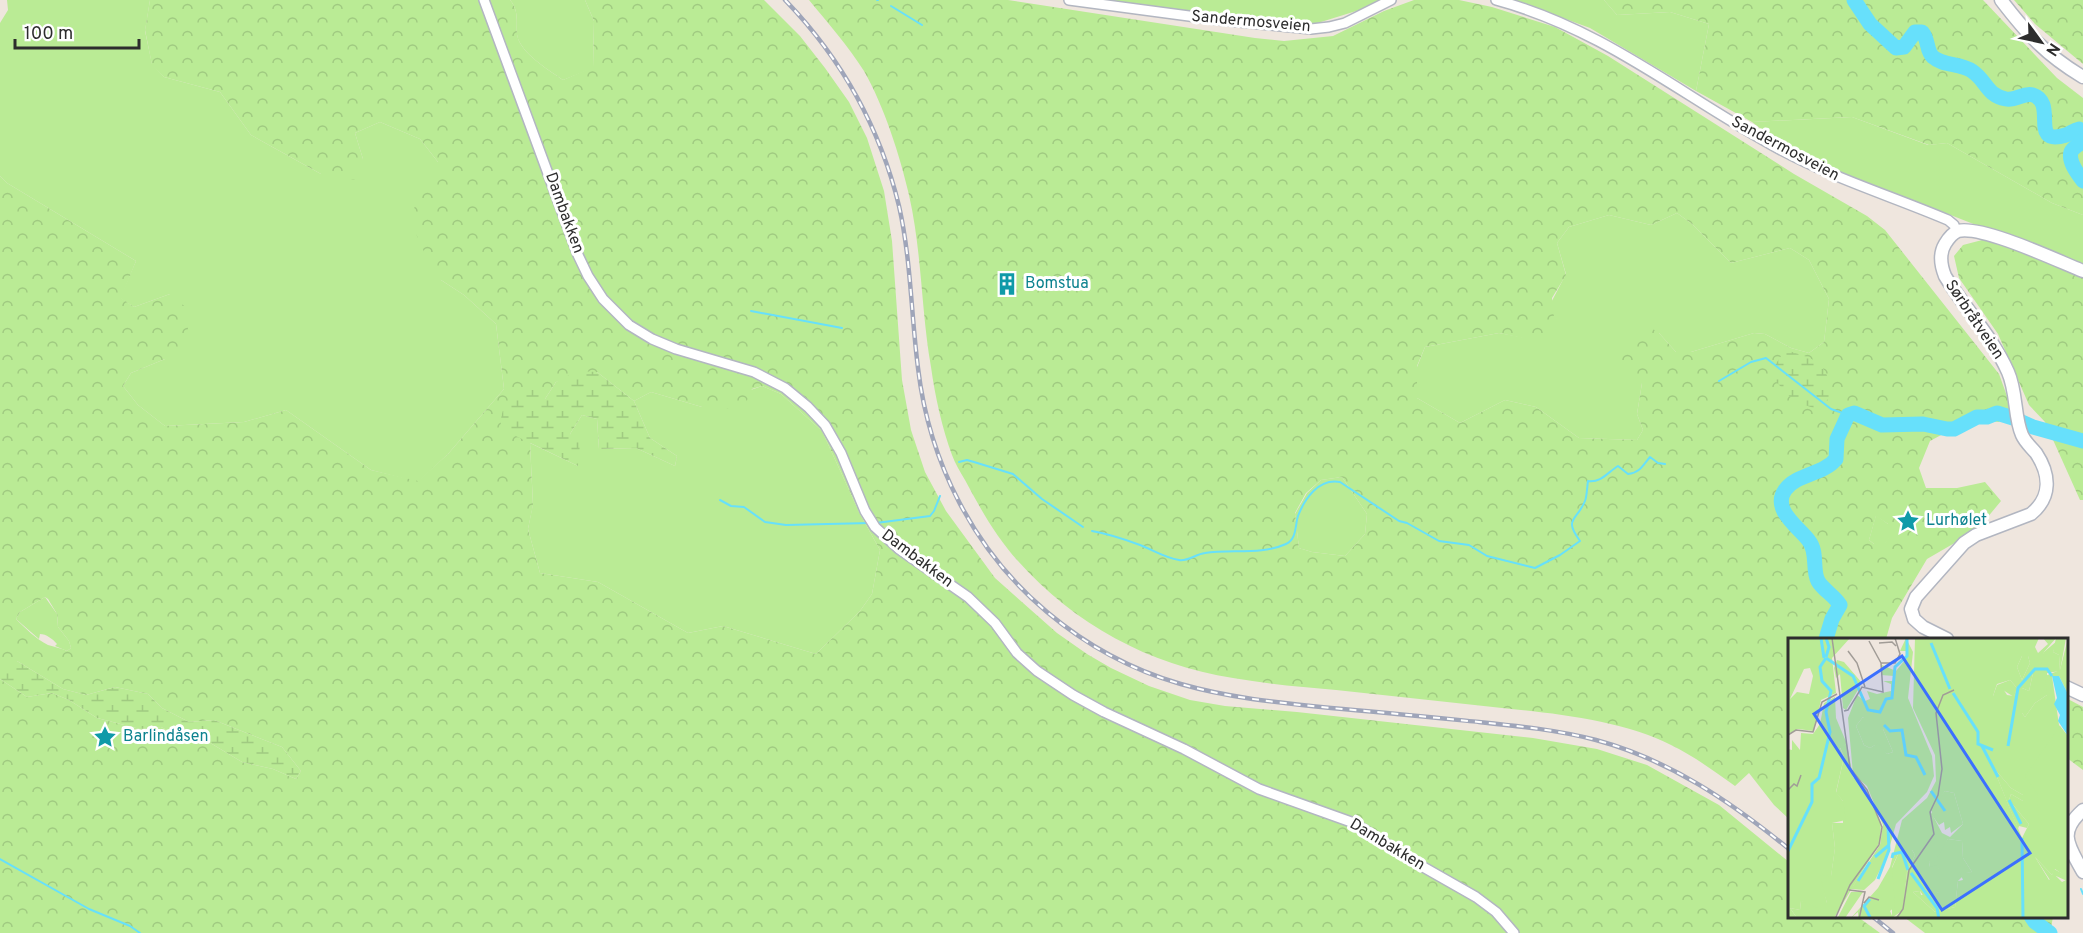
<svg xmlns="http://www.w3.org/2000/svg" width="2083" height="933" viewBox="0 0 2083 933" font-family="Overpass,sans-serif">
<defs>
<pattern id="forest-crowns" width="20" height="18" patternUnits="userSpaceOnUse" patternTransform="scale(1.5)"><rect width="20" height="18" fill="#baeb95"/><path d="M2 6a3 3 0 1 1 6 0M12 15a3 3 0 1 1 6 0" fill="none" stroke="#a0ca81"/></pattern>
<pattern id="wetland-marsh" width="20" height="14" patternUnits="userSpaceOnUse" patternTransform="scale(1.5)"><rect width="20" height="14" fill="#baeb95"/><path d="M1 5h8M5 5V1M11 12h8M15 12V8" fill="none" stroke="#a0ca81"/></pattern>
</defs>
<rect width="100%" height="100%" fill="#efe6de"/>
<g fill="#baeb95">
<polygon points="7,0 150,0 145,31 152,64 164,77 220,92 251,135 321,174 363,159 355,133 380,122 420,139 438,162 441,280 464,295 496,324 504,389 448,454 418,482 371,470 286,410 244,422 165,426 138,405 123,386 131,373 165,359 170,294 134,307 120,298 136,261 7,183 0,176 0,23 8,10"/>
<path d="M510,0h75l9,21 -1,47 -30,12c-13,-9 -37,-24 -44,-39 -6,-14 3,-27 -9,-41z"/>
<polygon points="1081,0 1382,0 1366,8 1308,26"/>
<polygon points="1514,0 1604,0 1617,15 1670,12 1709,24 1696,91 1590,28"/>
<polygon points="1852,117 1928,145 1947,143 2052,203 2083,215 2083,267 1818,163 1783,146 1752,122"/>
<polygon points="1677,213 1692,224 1731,263 1790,248 1809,260 1829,299 1824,342 1809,353 1791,348 1765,334 1754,333 1691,352 1676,352 1659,333 1642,383 1637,414 1643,430 1637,440 1579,438 1536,407 1505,400 1460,423 1417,398 1417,367 1425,347 1499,333 1532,339 1566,274 1557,243 1569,227 1609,215 1651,225"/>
<polygon points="762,386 781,394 822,431 860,514 880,550 872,594 860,611 816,654 723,626 688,633 598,582 540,573 528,529 533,504 530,443 578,466 570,434 582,415 597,419 599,449 636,448 675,466 677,456 650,438 634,401 651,392 702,407"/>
<polygon points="1342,477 1367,514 1365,534 1345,556 1312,552 1299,548 1295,514 1307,493 1321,480"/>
<polygon points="1876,515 1888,524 1892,534 1885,544 1874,544 1869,540"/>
<path d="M45,597l12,17 1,13 11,14 2,7 -4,3 -12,-5 2,-2c-4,-5 -11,-10 -17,-10l-1,5 -23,-20 4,-7z"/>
</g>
<g fill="url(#forest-crowns)" fill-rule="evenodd">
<path d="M150,0h360c12,14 3,27 9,41 7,15 31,30 44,39l30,-13 1,-46 -9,-21h179l36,36 25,32 24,34 18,36 17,53 8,50 10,139 9,50 14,42 21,39 49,67 62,55 30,21 24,14 38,18 41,14 35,6 72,6 236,26 64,11 50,16 72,40 70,57v54l69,1 22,16h-1880v-254l27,18 25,-4 17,7 28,18 43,11 21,-2 20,10 26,4 35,21 31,7 23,10 5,-8 -19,-24 -68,-27 -25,2 -27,-14 -14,-14 -33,-7 -29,8 -23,-6 -46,-28h-17v-485l7,7 129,78 -15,37 13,9 36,-13 19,16 -2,34 -22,15 -34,14 -8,13 15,19 27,21 79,-4 42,-12 85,60 47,11 30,-27 56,-65 -8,-65 -32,-29 -23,-15 -11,-15 -21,-47 29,-56 -18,-23 -40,-17 -25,11 8,26 -7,21 -35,-6 -70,-39 -31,-43 -56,-15 -12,-12 -7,-35zM597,372l37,29 17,-9 51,15 41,3 9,-21 10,-3 19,8 41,37 38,83 20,36 -8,44 -12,17 -44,43 -93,-28 -35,7 -90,-51 -58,-9 -12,-44 5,-24 -3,-62 15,-44 11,-17zM45,597l3,2 9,15 1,13 11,14 2,7 -4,3c-6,-3 -13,-4 -19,-6 -12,-6 -23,-17 -32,-26l4,-7z"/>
<path d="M809,0h199l247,38 29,3 49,-5 51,-25 30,-11h45l33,7 63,20 53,29 186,118 73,42 18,14 114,144 13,36 -13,12 -30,-2 -39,21 -11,27 7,20h31l28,-6 16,19 -24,29 -50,29 -35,59 -6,21h-97v180l-15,-14 -25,-32 -14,13c-20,-14 -41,-30 -64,-41 -46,-24 -117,-32 -169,-37 -55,-6 -110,-12 -166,-18 -34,-3 -69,-6 -103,-12 -84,-13 -159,-54 -215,-117 -22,-24 -38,-53 -53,-81 -5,-8 -10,-17 -13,-25 -10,-27 -17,-59 -21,-88 -10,-57 -9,-115 -22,-172 -9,-39 -25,-89 -45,-124 -16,-25 -36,-48 -55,-71zM1677,213l15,11 39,39 59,-15 19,12 20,39 -5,43 -15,11 -18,-5 -26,-14 -11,-1 -63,19h-15l-17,-19 -9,-6c-18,4 -26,20 -34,36l26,20 -5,31 6,16 -6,10 -58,-2 -43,-31 -31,-7 -45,23 -43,-25v-32l8,-19 74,-14 33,7 23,-13 -3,-29 14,-23 -9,-32 12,-16 40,-12 42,10zM1342,477l25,37 -2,20 -20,22 -33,-4 -13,-4 -4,-35 11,-20 15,-13zM1876,516l12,8 -3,6 6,4 -6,9 -11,1 -5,-4z"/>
<polygon points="1604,0 1983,0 2057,78 2083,98 2083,215 2052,203 1947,143 1929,145 1852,117 1752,122 1696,91 1709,24 1670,12 1617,15"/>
<polygon points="2014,0 2083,0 2083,64 2035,24"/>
<polygon points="1986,239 2083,275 2083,500 2080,500 2045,422 2029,405 1998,334 1959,278 1954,256 1963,245"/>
<polygon points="2066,698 2083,707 2083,770 2067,758"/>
<polygon points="1904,917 2053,917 2050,933 1925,933"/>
</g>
<g fill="url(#wetland-marsh)">
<path d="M1785,350c30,9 41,10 47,44l-13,16 -25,-9 -25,-27z"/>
<path d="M577,371l20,1 37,29 16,37 27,18 -2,10 -39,-18 -37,1 -2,-30 -15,-4 -12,19 10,9 -2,23 -77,-37c-2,-23 10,-36 31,-42l13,12 11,-17z"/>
<polygon points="0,661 17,661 63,689 86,695 115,687 148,694 162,708 189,722 214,720 282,747 301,771 296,779 273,769 242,762 207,741 181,737 161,727 140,729 97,718 69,700 52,693 27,697 0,679"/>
</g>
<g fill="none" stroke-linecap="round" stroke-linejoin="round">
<g stroke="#67e0fb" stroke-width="2">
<polyline points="877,0 878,0"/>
<polyline points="891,6 922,25"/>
<polyline points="751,311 842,328"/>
<polyline points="1719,381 1751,362 1766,358 1831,409 1848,415"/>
<polyline points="959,462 967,460 974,462 1013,474 1042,499 1083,527"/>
<polyline points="720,500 731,506 744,507 765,522 786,525 870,523"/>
<polyline points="876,523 930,516 934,511 940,496"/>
<path d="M1092,531c17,3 32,8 48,14 13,5 25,13 39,15 8,2 17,-6 26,-7 26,-4 57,2 81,-9 11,-5 9,-19 12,-28 7,-18 21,-38 42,-34l59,39 8,2 32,18 30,4 18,11 48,12 25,-13 20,-14c-17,-23 -3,-20 5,-40 2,-5 2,-14 3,-20 13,2 20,-9 30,-15l10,8c12,-1 15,-9 22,-17l8,6 7,1"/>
<polyline points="0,859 89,909 130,926 140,933"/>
<polyline points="2081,889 2083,894"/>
</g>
<g stroke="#67e0fb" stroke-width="15">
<path d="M1854,0l16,24 26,24 8,-1 11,-15h7c7,8 4,19 11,25 10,9 28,6 39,14 15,10 14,24 34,28 10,2 18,-7 27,-4 25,8 -5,52 33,40 5,-2 8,-5 13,-6l4,3"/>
<path d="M2083,141c-3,3 -10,6 -12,11 -3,10 7,22 12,29"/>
<path d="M1826,639l6,-20 8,-14c-5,-9 -17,-15 -22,-24 -6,-11 0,-29 -9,-40 -9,-13 -38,-31 -24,-51 11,-16 38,-15 51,-31l1,-20 11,-24 6,-2 28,12 41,-1 24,5h7l23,-12h10l10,-4 16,5 20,9 50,14"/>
<polyline points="2031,916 2035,922 2050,933"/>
</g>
<g stroke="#b2b6c1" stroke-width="12">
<g id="minor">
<polyline points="484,0 578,255 588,276 603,299 629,325 652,339 676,349 754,372 785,388 808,407 825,425 841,453 865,511 875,527 899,549 968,597 995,623 1017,653 1037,671 1073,695 1104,712 1184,749 1259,789 1354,823 1418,864 1476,897 1496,912 1514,933"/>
<polyline points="1069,0 1219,20 1311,29 1329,27 1345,23 1391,0"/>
<path d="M1496,0c107,29 182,93 276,145 57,32 117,50 176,75l6,5 3,7"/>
</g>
</g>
<g stroke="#b2b6c1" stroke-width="15">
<g id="tertiary">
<path d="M2001,0c26,34 45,55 82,77"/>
<path d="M1947,639l-24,-12 -9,-8 -3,-10 5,-12 48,-54 12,-8 55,-21c21,-17 19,-40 5,-61 -5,-6 -11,-11 -14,-18 -8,-18 -5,-43 -14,-63 -16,-36 -43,-63 -63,-96 -4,-10 -6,-22 0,-32 3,-5 8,-11 13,-13 24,-6 100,30 125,40"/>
<polyline points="2066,687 2083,695"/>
<path d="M2083,810c-26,23 -14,36 0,62"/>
</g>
</g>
<use href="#minor" stroke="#fff" stroke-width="9"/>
<use href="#tertiary" stroke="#fff" stroke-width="12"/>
<g stroke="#9fa5b9" stroke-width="4.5">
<g id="rail">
<path d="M785,0c56,58 95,128 114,206 12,53 12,108 19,162 11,94 56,183 129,244 89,75 173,85 284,96 49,4 98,9 148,14 39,4 79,8 117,18 74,20 135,62 193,109"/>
<polyline points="1872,916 1893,933"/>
</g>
</g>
<use href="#rail" stroke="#fff" stroke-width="2" stroke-dasharray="7" stroke-linecap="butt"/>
</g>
<defs>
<g id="building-bare" transform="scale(1.8)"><path d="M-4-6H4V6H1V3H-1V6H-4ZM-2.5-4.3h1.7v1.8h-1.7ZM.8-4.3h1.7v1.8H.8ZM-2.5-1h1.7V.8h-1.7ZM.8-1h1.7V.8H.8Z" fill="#0f9aa8" stroke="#fff" stroke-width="2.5" paint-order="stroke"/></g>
<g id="sight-bare" transform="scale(1.8)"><path d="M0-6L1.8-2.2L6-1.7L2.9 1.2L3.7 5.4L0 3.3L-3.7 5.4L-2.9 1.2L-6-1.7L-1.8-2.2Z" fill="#0f9aa8" stroke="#fff" stroke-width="2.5" paint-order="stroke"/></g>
</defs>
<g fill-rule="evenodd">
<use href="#building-bare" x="1007" y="284"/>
<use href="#sight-bare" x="1908" y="521"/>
<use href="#sight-bare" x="105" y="737"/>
</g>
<g text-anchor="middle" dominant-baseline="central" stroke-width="6" stroke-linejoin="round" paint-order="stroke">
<g font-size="16" fill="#2d2d2d" stroke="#fff">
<text transform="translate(1251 22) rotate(5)">Sandermosveien</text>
<text transform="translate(1785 149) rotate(28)">Sandermosveien</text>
<text transform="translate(564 213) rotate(70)">Dambakken</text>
<text transform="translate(1974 320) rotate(56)">Sørbråtveien</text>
<text transform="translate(917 559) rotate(37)">Dambakken</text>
<text transform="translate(1387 845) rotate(31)">Dambakken</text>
</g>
<g font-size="16" fill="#0d838f" stroke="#fff" text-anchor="start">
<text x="1025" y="284">Bomstua</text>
<text x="1926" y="521">Lurhølet</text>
<text x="123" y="737">Barlindåsen</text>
</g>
</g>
<g transform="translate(1788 638)">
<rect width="280" height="280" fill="#efe6de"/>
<path d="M269,3l-4,11 6,3 1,16 -13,2v22l-12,8 -10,14 -3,-4v-25l7,3 4,-18 11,-21zM234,18h6l2,7 -8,17 -5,-13zM222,42l7,8 -3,9 -11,-7 -10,6 4,-11zM75,79l10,13 10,-1 10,23 -6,2 -12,-9 -5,3 -6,-3 -8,-19zM59,106l6,33 11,8 17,38 -1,19 -46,76h-37l-7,-10 10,2 1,-9 26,2 -8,-26 1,-4 11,3 4,-28 -3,-25h11v-22l-7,-8 8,-36 -4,-10zM157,153l9,2 9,31 -12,9 -1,-6 -5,3 -1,-8 -5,3 -7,-10v-9zM160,201l14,2 1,17 9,14 -6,1 -8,8 -3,26 -20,5 -22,-20 7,-1 1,4 18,-3v-23l-9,-2 -1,-5zM124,212l3,5 -8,17 -4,38 -11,8v-50l7,-16z" fill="#baeb95"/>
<path d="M0,0h62l-18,20 4,35 -15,7 -7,31 -16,-2 -10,5zM22,30l3,8 -4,18 -12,-2 -7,7 14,-30zM118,0l7,14 -5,46 24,58 2,20 -7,16 -31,32 -9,32 -12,24 -11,10 -13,-1 29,-44 3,-20 -16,-39 -14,-12 -5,-56 9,-23 8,6 5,-2 -3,-8 10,3 14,-3v-7l-8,-3h11v-5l-13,-1 1,-10 14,6 10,-12v-8h-6zM75,79l9,18 11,-6 10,23 -6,2 -9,-11 -8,5 -6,-3 -8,-19zM127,0h124l-4,9 3,6 10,-9 -5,-6h13l-12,14 -4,18 -7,3 -4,18 -7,-3v25l3,4 10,-14 12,-8 -2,-19 15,-6 8,-32v78l-1,-24 -8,-16h-7l7,49 9,11v142l-13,-9 -3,6 -17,-18 14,23 6,-5 7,7 6,-3v39h-174l9,-8 4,-38 8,-17 -3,-5 -6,6 -7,-4 -7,15 3,40 -5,4 3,7h-35v-6l-8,7 28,-31 12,-21 12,-47 25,-22 9,-17 -1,-26 -22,-47zM234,18h6l2,7 -8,17 -5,-13zM222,42l7,8 -3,8 -7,-1 -5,-8 -9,9 4,-12zM265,109l3,22 -10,14 -5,-10 3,-7 -6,-4 13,-7zM205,129l18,21 12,7v6l-12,-7 -2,6 20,24 -7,14zM157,153l9,2 9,31 -13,13 -8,-4 -11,-21zM160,201l14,2 1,17 9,14 -12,1 3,7 -5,1 -3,26 -20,5 -22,-20 7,-1 5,7 14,-6v-23l-2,-4 -7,2 -1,-5 8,-4zM49,22l7,2 18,21 -16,27 -3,-2 -3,-34 -4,4 -2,-10zM47,59l1,21 11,26 -7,4 4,9 -8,35 7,9 3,19 -14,3 3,25 -4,29 -11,-3 7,29 -10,5 -16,-7 -1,9 -10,-2 7,10h-9v-169l4,1v-10l8,10 1,-17 12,1 7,-10 4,-21zM63,254h12l-18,26 -8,1z" fill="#baeb95" fill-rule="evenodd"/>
<path d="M268,0h10l-6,33 -1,-16 -6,-3zM205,129l18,21 12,7v6l-12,-7 -2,6 20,24 -2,4 -8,-2 -1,3zM247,219l17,18 2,-6 13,7v5l-11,-5 -6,4z" fill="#baeb95"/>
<path d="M272,88l8,11v129l-11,-11 -18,-36 -2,-26 -12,-17z" fill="#baeb95"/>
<path d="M264,38h7l8,16 1,44 -10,-15 2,-6 -6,-11 3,-6z" fill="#67e0fb"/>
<path fill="none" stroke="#67e0fb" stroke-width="3" d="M33,0l3,20M38,0l3,9 -3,10M143,5l19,46M38,20l27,18 15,34 12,2 6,-13 6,-1 3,-31 12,-11v-18M165,55l25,39v12l15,6M96,87l6,6 12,-1 4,25 10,2 9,18M194,108l16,31M220,108l10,-58 17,-19h12l5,7M143,153l14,20M221,162l12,24M234,200l1,81M0,213l24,-49v-18l7,-6 11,-46 -4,-20 5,-21 -9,-10 -2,-14 6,-9M87,219l14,-12M104,220l1,-4 9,-2 6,18M123,235l26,35 2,11M90,241l11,-29 -1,-23M70,243l12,-19M82,261l-6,7 7,13"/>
<path fill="none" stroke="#a19c97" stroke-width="1.5" d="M44,0l18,130 17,22 15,37 -3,18 -29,40 -15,34M81,3l12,22M91,5l13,-1 4,4M60,13l9,12 8,24M93,25h14l5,-9 -5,-16M56,73l4,-1 14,-23 21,5 -2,-29M0,97l8,-5 17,2 9,-30 15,-8M0,152l6,-6 3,2 4,-11M61,252l16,2 -6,27M76,265l5,-6 10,3M108,281l7,-10 6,-39 25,-36 -4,-22 8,-17 4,-26 -6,-56 7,-18 11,-5"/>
<path fill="#3b70ff" fill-opacity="0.15" stroke="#3b70ff" stroke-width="3" d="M114,18l128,197 -88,57 -128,-196z"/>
<rect width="280" height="280" fill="none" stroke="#2d2d2d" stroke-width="3"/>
</g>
<g transform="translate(2041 42) rotate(123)" stroke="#ffffff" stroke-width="4.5" paint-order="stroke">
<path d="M0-4.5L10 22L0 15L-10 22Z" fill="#2d2d2d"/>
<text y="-9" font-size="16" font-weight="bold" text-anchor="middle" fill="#2d2d2d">N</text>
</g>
<path d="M15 39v9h124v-9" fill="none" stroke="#2d2d2d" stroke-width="3"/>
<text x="24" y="39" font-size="18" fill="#2d2d2d" stroke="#ffffff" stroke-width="4.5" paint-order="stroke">100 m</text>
</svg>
